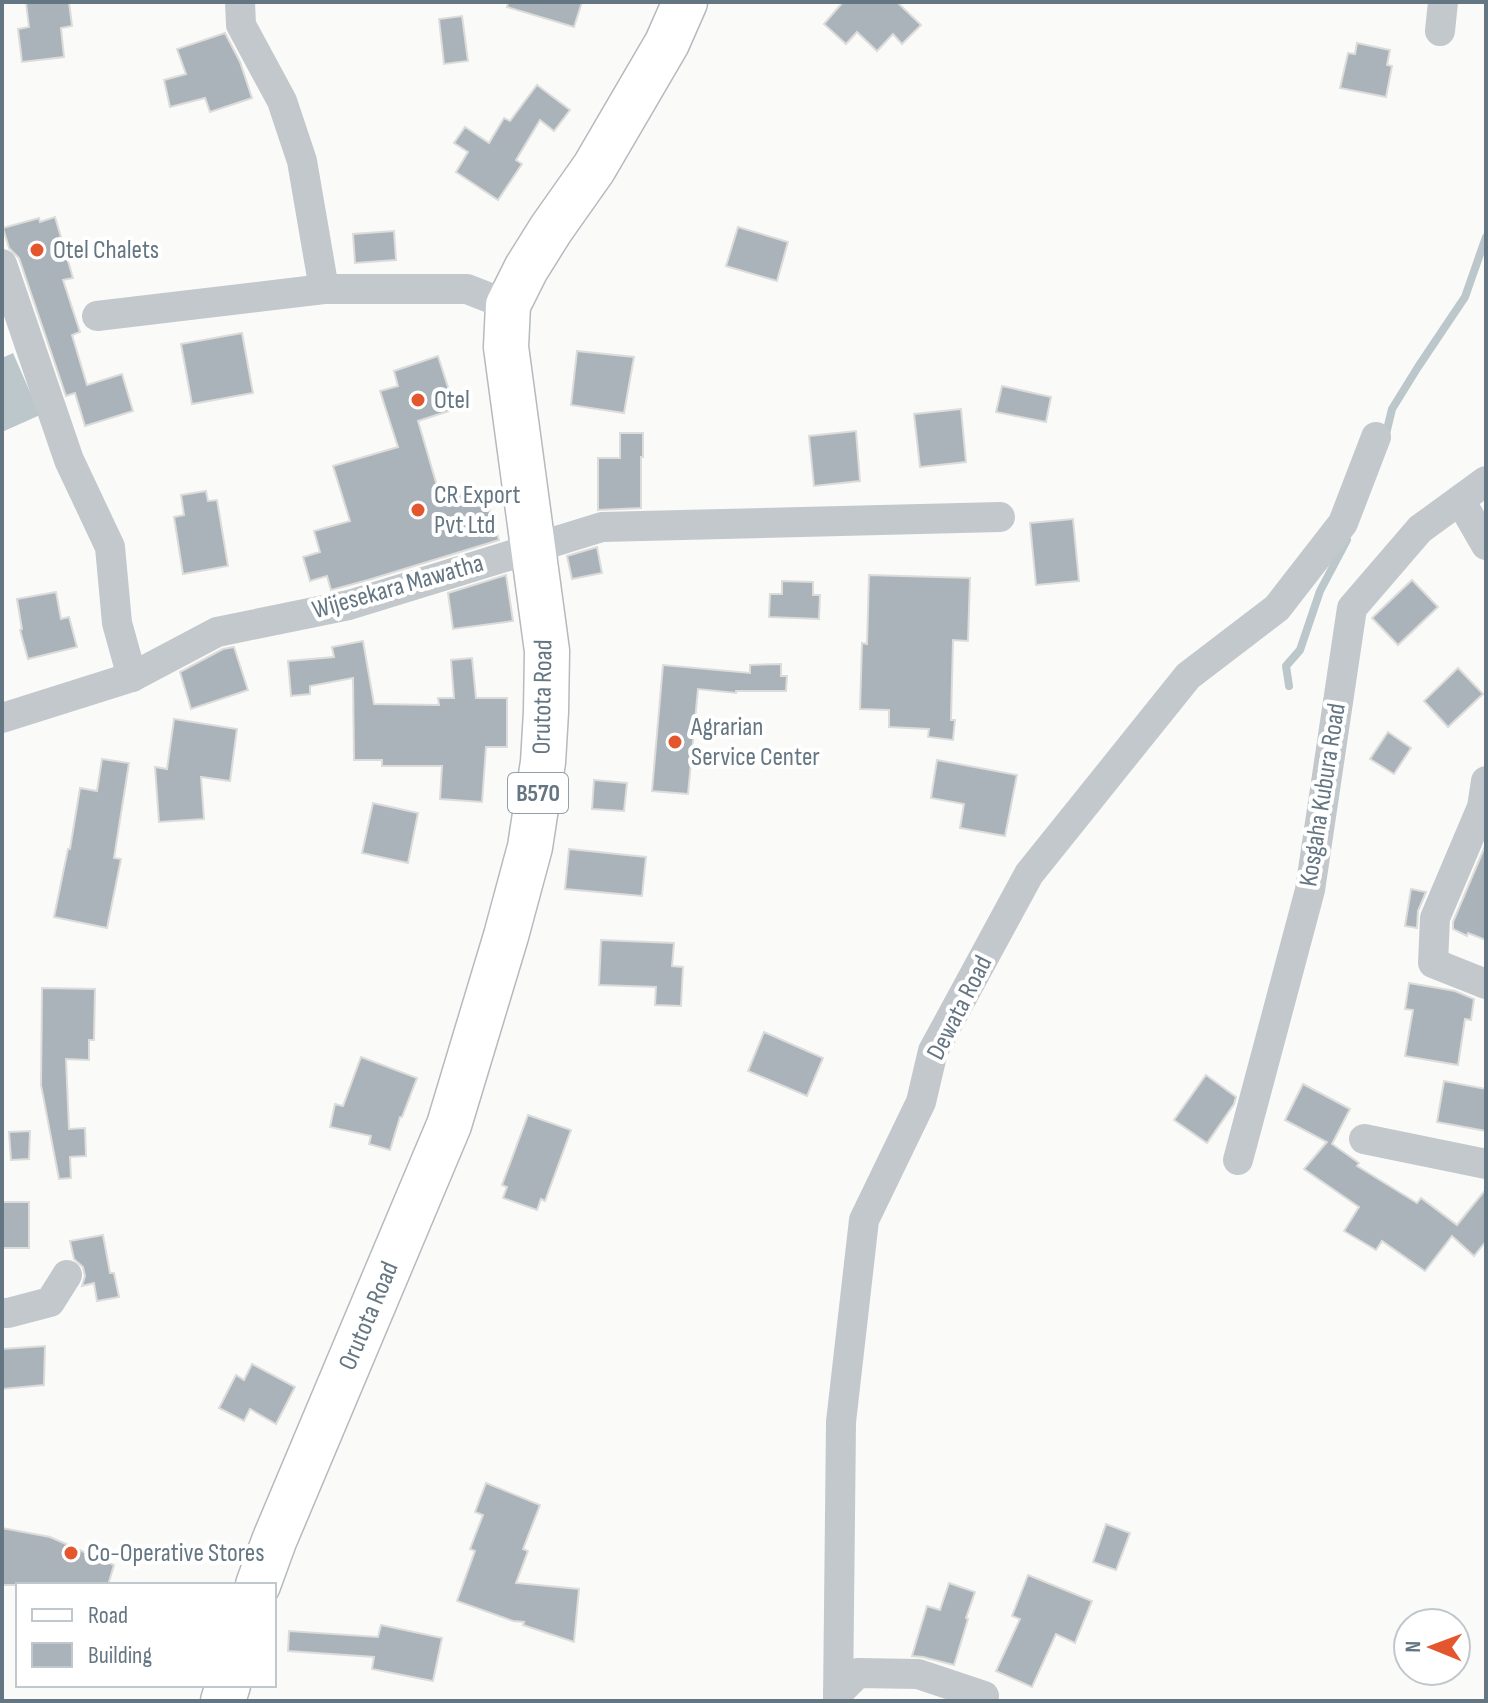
<svg xmlns="http://www.w3.org/2000/svg" width="1488" height="1703" viewBox="0 0 1488 1703" font-family="'Sofia Sans Condensed',sans-serif">
<rect width="100%" height="100%" fill="#fafaf8"/>
<polygon fill="#bbc7cb" points="13,353 40,415 2,432 2,358"/>
<g fill="none" stroke-linecap="round" stroke-linejoin="round">
<g stroke="#bbc7cb" stroke-width="8">
<polyline points="1385,438 1392,409 1418,367 1465,297 1486,237"/>
<polyline points="1289,686 1286,666 1300,650 1320,591 1347,540"/>
</g>
</g>
<g fill="#aab3b9" stroke="#dcdcda" stroke-width="2">
<polygon points="37,2 69,2 72,26 61,28 64,57 22,62 18,29 29,27 26,3"/>
<polygon points="508,2 582,2 574,27 507,7"/>
<polygon points="843,2 897,2 921,25 902,44 893,34 877,51 857,32 846,44 824,24"/>
<polygon points="462,16 468,61 444,64 439,19"/>
<polygon points="225,33 240,62 252,98 210,112 205,98 170,107 164,80 186,74 177,49"/>
<polygon points="1357,43 1390,50 1387,65 1392,66 1386,97 1340,88 1348,53 1355,54"/>
<polygon points="537,85 570,110 554,131 540,120 516,160 522,164 498,200 456,172 468,152 454,143 465,127 489,143 504,118 510,121"/>
<polygon points="55,217 73,278 63,280 80,332 72,335 87,385 122,374 133,411 85,426 75,393 66,396 19,258 9,248 3,228 39,218 40,222"/>
<polygon points="738,227 788,242 777,281 726,266"/>
<polygon points="394,231 396,260 355,263 353,234"/>
<polygon points="242,333 253,393 192,404 181,344"/>
<polygon points="577,351 634,357 624,413 571,405"/>
<polygon points="438,356 455,409 418,421 440,496 466,488 470,502 486,498 499,540 368,580 331,590 327,576 310,581 303,557 320,552 314,531 350,521 333,466 398,447 380,391 398,386 394,371"/>
<polygon points="1002,386 1051,397 1046,422 996,412"/>
<polygon points="961,409 966,462 920,467 914,414"/>
<polygon points="856,431 860,481 814,486 809,436"/>
<polygon points="620,433 643,433 643,457 641,457 641,508 598,510 598,458 620,458"/>
<polygon points="206,491 208,501 217,500 228,566 183,574 174,517 184,515 181,495"/>
<polygon points="1073,519 1079,581 1036,585 1030,523"/>
<polygon points="597,547 602,573 572,579 567,556"/>
<polygon points="506,575 513,621 453,629 448,593"/>
<polygon points="869,575 970,578 968,641 953,640 951,720 955,720 953,740 928,737 929,729 889,727 889,710 860,709 862,643 867,644"/>
<polygon points="1412,580 1438,607 1398,645 1372,618"/>
<polygon points="782,581 813,582 813,595 820,595 819,619 769,617 770,594 782,594"/>
<polygon points="56,592 61,619 69,617 77,647 28,659 20,630 22,629 17,599"/>
<polygon points="363,641 374,704 439,705 438,698 454,698 451,660 472,658 476,698 507,698 507,747 486,747 482,802 440,799 442,766 382,766 382,760 354,760 353,678 310,686 310,694 291,696 288,661 334,657 332,647"/>
<polygon points="234,647 248,690 191,709 180,672 223,649"/>
<polygon points="781,664 781,676 787,676 786,691 736,691 736,693 698,689 688,794 652,791 663,665 750,673 750,665"/>
<polygon points="1458,668 1483,694 1448,727 1424,701"/>
<polygon points="174,719 237,729 230,781 201,777 204,819 159,822 155,767 167,769"/>
<polygon points="1388,732 1411,748 1394,774 1370,759"/>
<polygon points="102,759 129,763 114,858 121,859 107,928 54,917 68,849 70,849 80,788 97,791"/>
<polygon points="937,760 1017,775 1005,836 960,828 964,804 931,798"/>
<polygon points="594,780 627,783 624,811 592,809"/>
<polygon points="373,803 418,813 408,863 362,853"/>
<polygon points="1486,844 1486,940 1468,933 1467,936 1453,929 1453,922"/>
<polygon points="569,849 646,857 642,896 565,889"/>
<polygon points="1411,889 1426,892 1418,911 1417,928 1405,926"/>
<polygon points="601,940 674,943 672,966 683,967 681,1006 655,1005 656,987 599,985"/>
<polygon points="1409,983 1455,991 1474,999 1471,1020 1465,1019 1458,1065 1405,1056 1413,1010 1405,1009"/>
<polygon points="42,988 95,989 94,1040 89,1040 89,1060 66,1059 69,1129 85,1128 86,1156 70,1157 71,1178 59,1179 41,1085"/>
<polygon points="764,1032 823,1058 807,1096 748,1071"/>
<polygon points="361,1057 417,1078 402,1117 400,1117 390,1150 369,1144 371,1136 330,1127 335,1104 343,1106"/>
<polygon points="1206,1075 1236,1097 1234,1104 1207,1143 1174,1120"/>
<polygon points="1444,1081 1486,1089 1486,1131 1437,1122"/>
<polygon points="1303,1084 1350,1109 1332,1144 1359,1163 1357,1166 1417,1203 1421,1198 1457,1225 1486,1189 1486,1241 1474,1256 1452,1236 1425,1271 1382,1241 1376,1250 1344,1231 1359,1207 1304,1169 1327,1142 1285,1120"/>
<polygon points="528,1115 571,1130 545,1201 541,1199 537,1210 503,1198 507,1187 502,1185"/>
<polygon points="30,1131 29,1159 11,1160 9,1132"/>
<rect x="2" y="1202" width="27" height="46"/>
<polygon points="103,1235 110,1273 114,1273 119,1297 97,1301 94,1283 82,1286 85,1276 83,1267 74,1259 70,1241"/>
<polygon points="45,1346 44,1385 2,1389 2,1349"/>
<polygon points="252,1364 295,1387 276,1424 250,1409 244,1421 219,1408 236,1375 244,1380"/>
<polygon points="486,1483 540,1505 523,1549 528,1551 516,1583 579,1589 574,1642 523,1625 524,1622 513,1621 457,1601 475,1551 470,1549 483,1515 475,1512"/>
<polygon points="1106,1524 1130,1533 1116,1570 1093,1562"/>
<polygon points="2,1528 50,1537 114,1565 108,1585 2,1585"/>
<polygon points="1028,1575 1092,1601 1075,1643 1056,1634 1032,1687 996,1671 1020,1619 1012,1616"/>
<polygon points="949,1583 975,1592 966,1618 968,1619 954,1665 923,1657 912,1656 927,1606 940,1610"/>
<polygon points="381,1625 442,1638 433,1681 372,1669 374,1657 288,1651 289,1631 378,1637"/>
</g>
<g fill="none" stroke-linecap="round" stroke-linejoin="round">
<g stroke="#b5babe" stroke-width="47">
<g id="primary">
<polyline points="258,1585 274,1541 449,1125 506,936 530,847 543,762 546,712 547,651 506,347 508,305 526,269 551,229 594,168 667,43 685,2"/>
<polyline points="223,1701 228,1685"/>
</g>
</g>
<g stroke="#c3c8cc" stroke-width="30">
<polyline points="240,2 241,25 282,101 302,161 324,289"/>
<polyline points="1440,31 1443,2"/>
<polyline points="2,264 69,460 110,547 117,623 132,677"/>
<polyline points="97,316 324,289 467,289 508,305"/>
<polyline points="1460,500 1486,545"/>
<polyline points="2,718 132,677 217,632 349,605 602,527 1000,517"/>
<polyline points="1486,781 1482,807 1435,918 1433,963 1486,984"/>
<polyline points="1364,1139 1486,1164"/>
<polyline points="1238,1160 1310,890 1352,608 1420,529 1486,481"/>
<polyline points="2,1313 8,1313 50,1302 67,1275"/>
<polyline points="838,1693 858,1673 918,1674 984,1696"/>
<polyline points="838,1701 841,1422 864,1220 921,1102 933,1051 1029,874 1188,676 1277,608 1343,523 1376,437"/>
</g>
<use href="#primary" stroke="#fff" stroke-width="44"/>
</g>
<g fill="#e4572e" stroke="#fff" stroke-width="3">
<circle cx="37" cy="250" r="8"/>
<circle cx="418" cy="400" r="8"/>
<circle cx="418" cy="510" r="8"/>
<circle cx="675" cy="742" r="8"/>
<circle cx="71" cy="1553" r="8"/>
</g>
<g text-anchor="middle" dominant-baseline="central" stroke-width="8" stroke-linejoin="round" paint-order="stroke">
<rect fill="#fff" stroke="#939fa8" stroke-width="2" x="508" y="773" width="60" height="40" rx="6"/>
<g font-size="24" font-weight="bold" fill="#657683">
<text x="538" y="793">B570</text>
</g>
<g font-size="26" fill="#657683" stroke="#fff" text-anchor="start">
<text x="53" y="250">Otel Chalets</text>
<text x="434" y="400">Otel</text>
<text x="434" y="495">CR Export<tspan x="434" dy="30">Pvt Ltd</tspan></text>
<text x="691" y="727">Agrarian<tspan x="691" dy="30">Service Center</tspan></text>
<text x="87" y="1553">Co-Operative Stores</text>
</g>
<g font-size="26" fill="#657683" stroke="#fff">
<text transform="translate(398 587) rotate(-16)">Wijesekara Mawatha</text>
<text transform="translate(543 697) rotate(-89)">Orutota Road</text>
<text transform="translate(1323 795) rotate(-81)">Kosgaha Kubura Road</text>
<text transform="translate(960 1008) rotate(-63)">Dewata Road</text>
<text transform="translate(369 1316) rotate(-67)">Orutota Road</text>
</g>
</g>
<rect width="1488" height="1703" fill="none" stroke="#657683" stroke-width="8"/>
<rect x="16" y="1583" width="260" height="104" fill="#ffffff" stroke="#c1c8cd" stroke-width="2"/>
<rect x="32" y="1609" width="40" height="12" fill="#ffffff" stroke="#c1c8cd" stroke-width="2"/>
<text x="88" y="1623" font-size="24" fill="#657683">Road</text>
<rect x="32" y="1643" width="40" height="24" fill="#aab3b9" stroke="#c1c8cd" stroke-width="2"/>
<text x="88" y="1663" font-size="24" fill="#657683">Building</text>
<g transform="translate(1432 1647) rotate(271)"><circle r="38" fill="#ffffff" stroke="#c1c8cd" stroke-width="2"/>
<path d="M0-6L14 30L0 20L-14 30Z" fill="#e4572e"/>
<text y="-12" font-size="22" font-weight="bold" text-anchor="middle" fill="#657683">N</text>
</g>
</svg>
